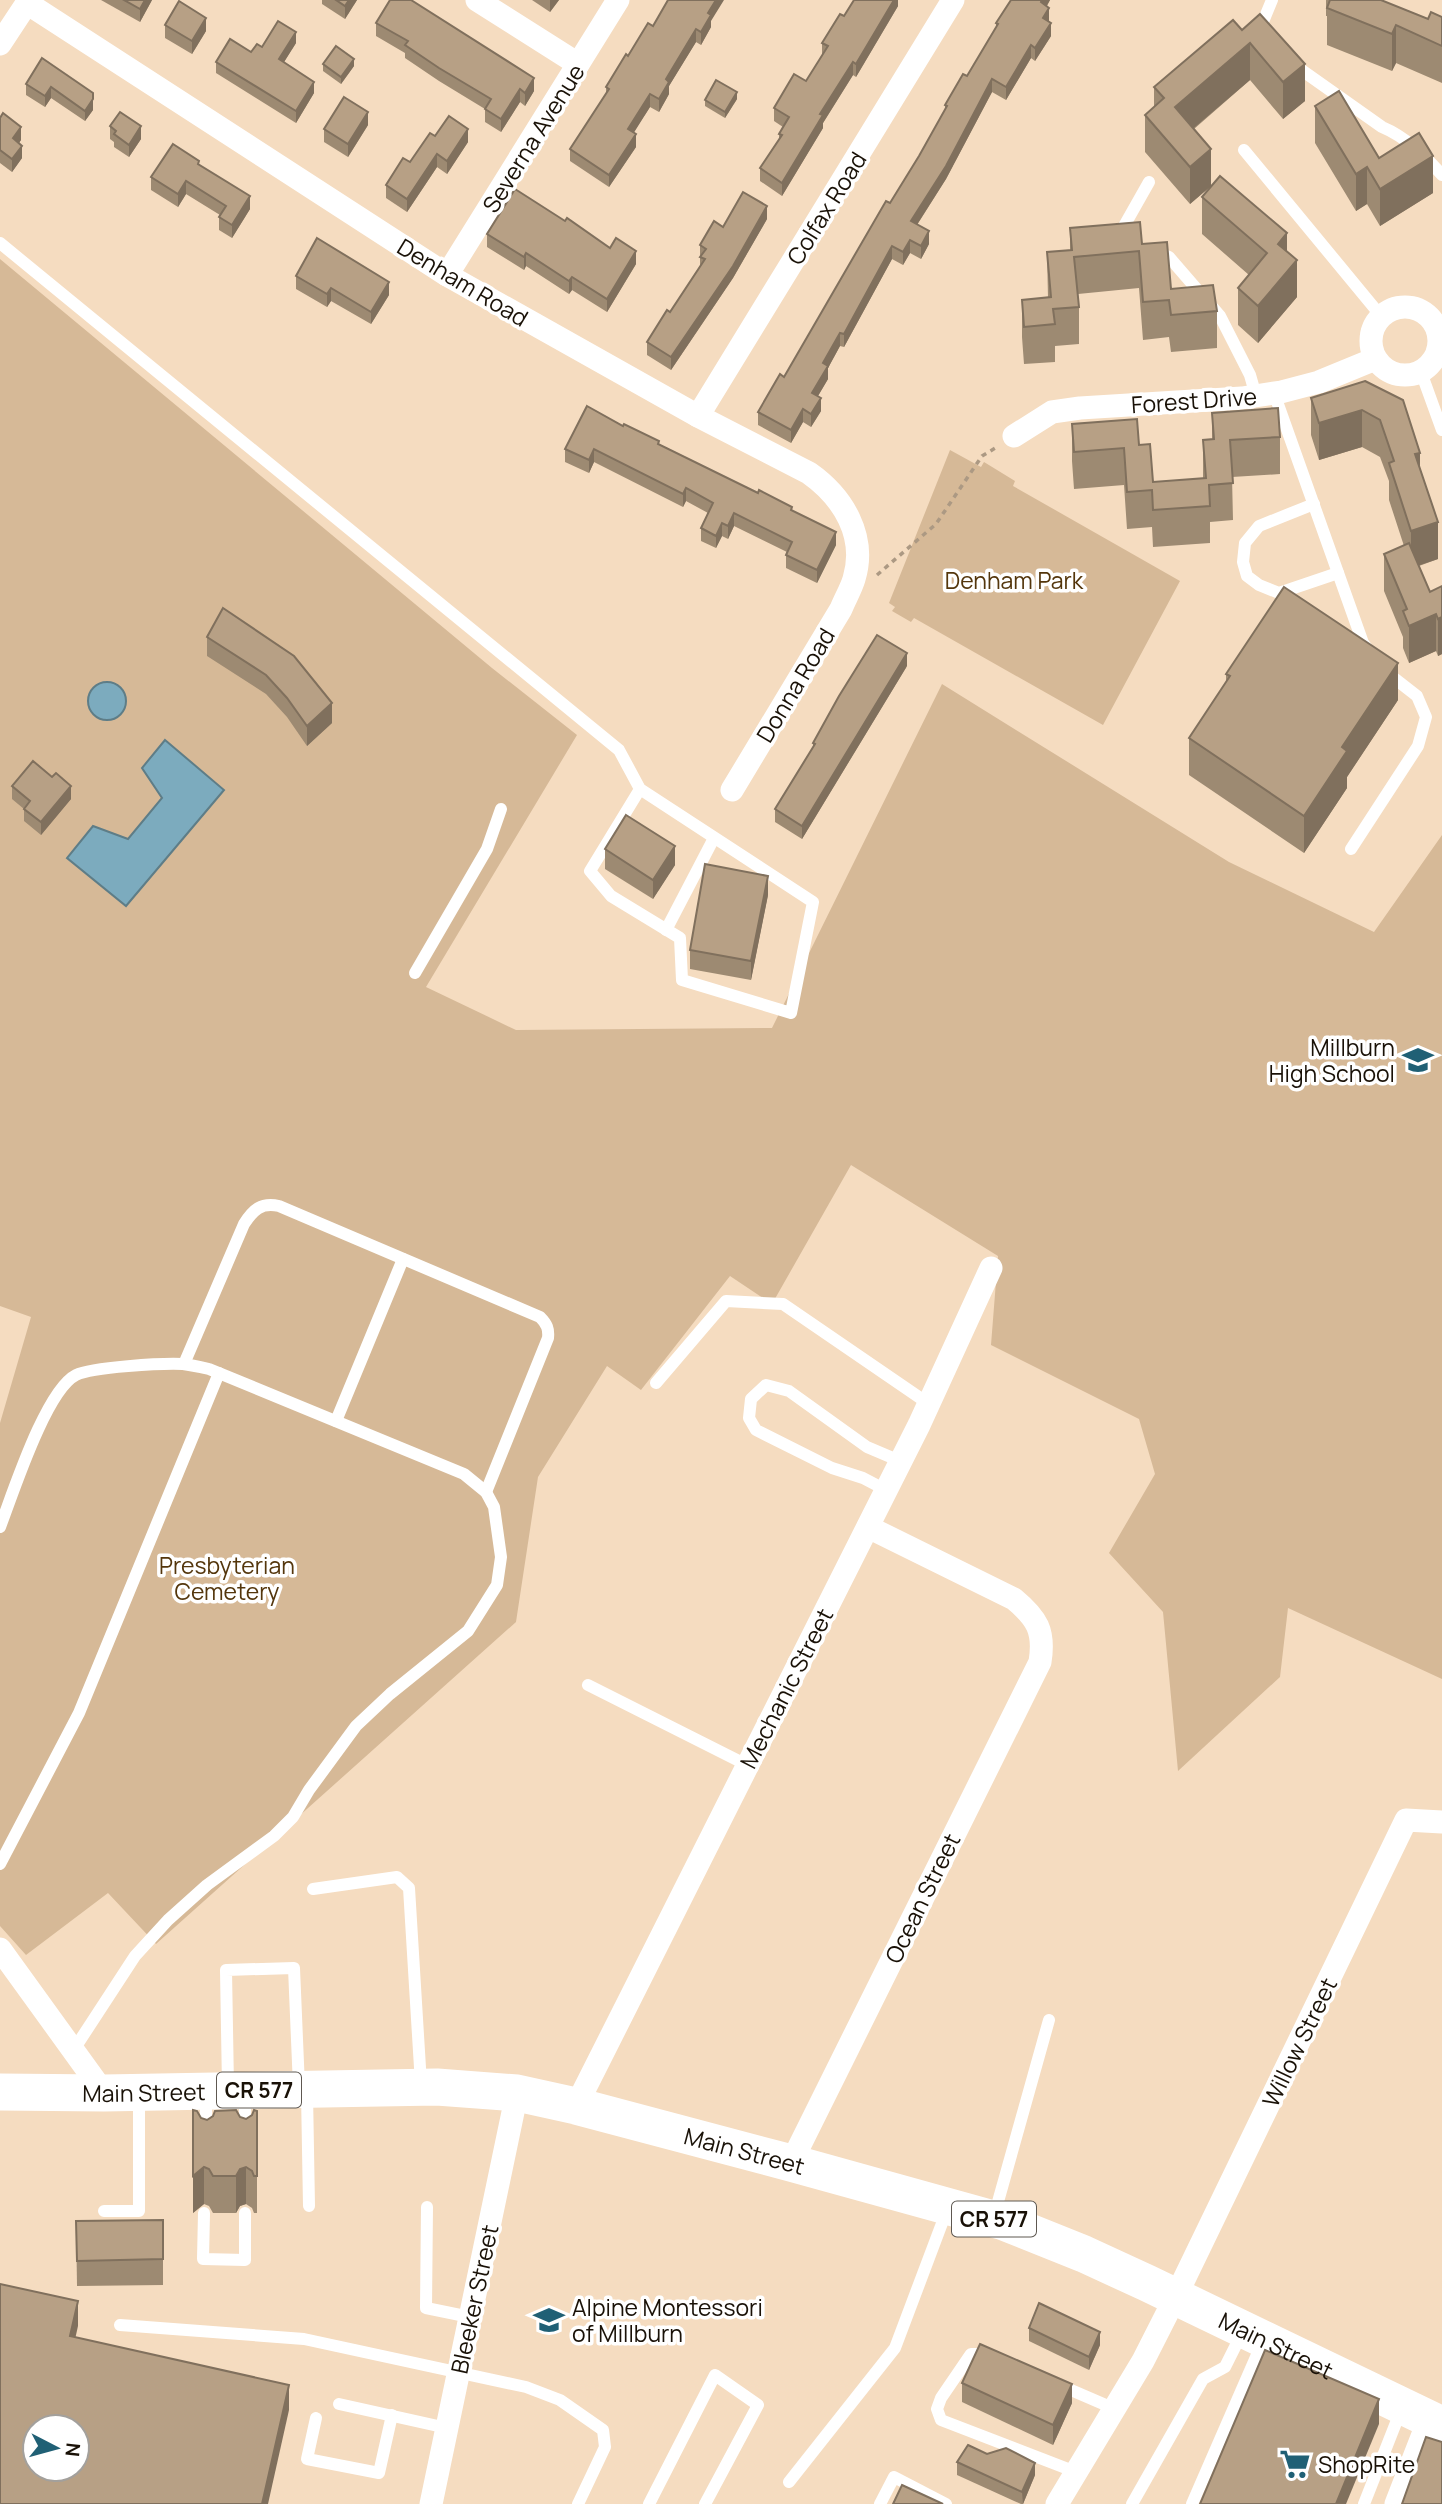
<svg xmlns="http://www.w3.org/2000/svg" width="1442" height="2504" viewBox="0 0 1442 2504" font-family="Manrope,sans-serif">
<rect width="100%" height="100%" fill="#f5dcc0"/>
<g fill="#d6b997">
<polygon points="0,259 492,668 577,735 426,987 516,1030 772,1028 942,684 1229,862 1374,932 1442,835 1442,1679 1288,1608 1280,1677 1178,1771 1163,1612 1109,1553 1155,1474 1139,1419 991,1345 998,1256 851,1165 772,1304 730,1276 641,1390 607,1366 538,1477 516,1622 156,1944 108,1893 26,1955 0,1926 0,1423 31,1317 0,1306"/>
<polygon points="950,450 981,467 984,462 1015,481 1013,486 1180,581 1103,725 914,618 911,622 892,611 895,607 889,603"/>
</g>
<g fill="#7cabbe" stroke="#5e7d87" stroke-width="2">
<circle cx="107" cy="701" r="19"/>
<polygon points="165,740 224,790 126,906 67,858 93,826 128,839 162,798 142,768"/>
</g>
<g fill="none" stroke-linecap="round" stroke-linejoin="round">
<polyline stroke="#ac9983" stroke-width="3.5" stroke-dasharray="5 5" stroke-linecap="butt" points="877,575 936,524 982,456 997,447"/>
<g stroke="#fff" stroke-width="12">
<polyline points="1261,32 1260,29 1272,0"/>
<path d="M1293,64l89,63c24,10 43,29 60,48"/>
<polyline points="1244,150 1381,316"/>
<polyline points="1119,235 1149,182"/>
<polyline points="0,243 619,750 640,789 813,902 791,1013 682,980 680,938 611,896 590,871 640,789"/>
<polyline points="1155,251 1169,257 1220,316 1250,375 1256,396"/>
<polyline points="1421,372 1442,430"/>
<polyline points="1274,393 1363,643 1370,652"/>
<polyline points="1314,504 1259,526 1245,543 1243,562 1247,576 1259,585 1279,593 1338,573"/>
<polyline points="1351,849 1418,746 1426,717 1417,696 1385,671"/>
<polyline points="666,930 714,838"/>
<polyline points="415,973 487,849 501,809"/>
<path d="M184,1364l60,-140c9,-14 17,-22 35,-18l261,111c7,7 9,12 8,21l-62,154"/>
<polyline points="656,1383 726,1301 783,1304 929,1404"/>
<polyline points="336,1421 403,1259"/>
<polyline points="886,1490 863,1478 832,1468 756,1430 749,1418 751,1399 766,1385 789,1391 867,1447 900,1461"/>
<path d="M0,1527c13,-34 46,-137 76,-152 16,-8 87,-12 107,-11 8,1 17,3 26,5l255,105 22,18 8,15 7,50 -4,28 -29,46 -78,63 -34,32 -47,64 -16,27 -19,19 -67,49 -39,35 -33,36 -62,95"/>
<polyline points="588,1685 747,1765"/>
<polyline points="0,1864 79,1713 219,1373"/>
<polyline points="313,1889 397,1877 409,1888 421,2084"/>
<polyline points="228,2087 226,1970 294,1968 299,2087"/>
<polyline points="245,2092 245,2133"/>
<polyline points="307,2093 309,2206"/>
<polyline points="206,2136 206,2095"/>
<polyline points="427,2207 426,2308 470,2317"/>
<polyline points="104,2211 139,2211 139,2096"/>
<polyline points="204,2213 203,2259 245,2260 245,2213"/>
<polyline points="994,2216 1049,2020"/>
<polyline points="120,2325 304,2339 526,2387 560,2400 603,2430 605,2447 578,2504"/>
<polyline points="992,2358 981,2354 971,2354 941,2398 937,2409 941,2420 1076,2472"/>
<polyline points="1057,2384 1115,2409"/>
<polyline points="339,2404 447,2428"/>
<polyline points="316,2418 307,2459 379,2473 392,2415"/>
<polyline points="789,2482 895,2348 947,2210"/>
<polyline points="649,2504 715,2375 758,2405 705,2504"/>
<polyline points="880,2504 894,2477 946,2504"/>
<polyline points="1132,2504 1203,2379 1225,2367 1242,2333"/>
<polyline points="1192,2504 1263,2341"/>
<polyline points="1364,2504 1401,2410"/>
</g>
<g stroke="#fff" stroke-width="23">
<polyline points="477,0 578,64"/>
<path d="M27,3l420,272 251,141 111,57c34,24 58,63 45,106 -3,10 -9,20 -13,30l-109,181"/>
<polyline points="0,44 29,0"/>
<polyline points="447,275 618,0"/>
<circle cx="1405" cy="341" r="34"/>
<polyline points="698,416 953,0"/>
<polyline points="1014,436 1052,412 1080,408 1242,398 1281,392 1319,382 1375,359"/>
<polyline points="0,1949 104,2093"/>
<polyline points="576,2106 919,1425 991,1268"/>
<path d="M791,2163l249,-501c5,-31 -3,-44 -26,-63l-146,-72"/>
<polyline points="431,2504 517,2093"/>
<polyline points="1057,2504 1143,2361 1176,2296 1406,1820 1442,1822"/>
<polyline points="1396,2504 1429,2419"/>
</g>
<path stroke="#fff" stroke-width="37" id="s1" d="M0,2092l104,1 333,-6 80,6 59,13 215,57 213,59 80,32 63,29 295,142"/>
</g>
<g fill="#9d8a72">
<polygon points="101,0 152,0 140,22"/>
<polygon points="322,0 357,0 345,19 322,4"/>
<polygon points="532,0 559,0 550,12"/>
<polygon points="898,0 898,6 856,77 853,75 823,123 823,128 782,196 760,181 760,168 779,139 779,134 783,127 774,121 774,108 806,81 822,56 822,43 844,16"/>
<polygon points="1011,0 1050,0 1047,6 1051,36 1035,61 1031,58 1006,100 992,92 946,179 917,225 929,244 921,259 910,253 903,265 892,259 844,347 840,346 828,368 828,379 818,396 821,411 811,427 803,422 791,443 758,425 758,412 784,377 919,156 945,109 945,105 967,76 996,27 996,23"/>
<polygon points="1326,0 1381,0 1428,19 1442,17 1442,83 1396,63 1392,71 1327,45 1327,16 1326,16"/>
<polygon points="1233,20 1305,101 1283,119 1250,80 1194,129 1211,186 1190,204 1145,152 1145,115 1154,107 1154,87"/>
<polygon points="711,21 711,27 701,45 696,42 669,86 669,94 659,112 650,107 633,133 636,147 609,187 570,161 570,149 606,94 606,87 628,56 653,26"/>
<polygon points="376,23 534,91 525,106 520,102 501,132 485,122 485,109 439,81 405,58 405,53 376,36"/>
<polygon points="165,25 206,31 192,54 165,38"/>
<polygon points="296,43 284,62 314,93 296,123 216,73 216,62 251,52 262,47"/>
<polygon points="42,58 93,110 85,121 51,98 45,107 26,95 26,84"/>
<polygon points="323,64 354,66 341,84 323,71"/>
<polygon points="737,99 725,118 705,106 705,100"/>
<polygon points="1315,106 1379,158 1433,193 1380,226 1367,204 1356,211 1315,143"/>
<polygon points="0,118 21,140 19,143 22,158 12,172 0,163"/>
<polygon points="368,125 348,157 324,142 324,129"/>
<polygon points="110,126 141,139 129,157 114,147 114,142 110,139"/>
<polygon points="435,136 468,142 447,174 437,167 407,212 386,198 386,185"/>
<polygon points="199,165 250,209 232,238 219,230 219,217 220,215 186,194 178,207 151,190 151,177"/>
<polygon points="1202,197 1287,252 1297,297 1258,343 1238,325 1238,288 1249,275 1202,234"/>
<polygon points="767,219 733,278 671,370 647,355 647,342 670,312 700,266 700,245 723,227"/>
<polygon points="1070,228 1142,244 1171,289 1217,311 1217,348 1171,352 1169,337 1143,340 1139,288 1078,294 1079,307 1079,344 1055,346 1055,362 1024,364 1022,337 1022,300 1048,298 1047,252 1070,250"/>
<polygon points="487,234 636,264 607,312 572,290 569,294 526,266 524,270 487,247"/>
<polygon points="296,276 389,295 371,324 331,301 327,307 296,289"/>
<polygon points="1365,381 1420,469 1438,559 1419,566 1430,592 1442,586 1442,654 1438,656 1436,651 1409,663 1403,648 1403,637 1384,591 1384,554 1404,546 1389,500 1389,481 1380,457 1362,447 1319,460 1311,435 1311,398"/>
<polygon points="1212,413 1280,437 1280,474 1232,477 1233,520 1210,522 1210,543 1153,547 1152,527 1127,529 1124,485 1074,489 1072,461 1072,424 1139,445 1153,482 1203,478 1203,440 1212,439"/>
<polygon points="623,426 792,510 836,545 817,583 786,568 786,555 787,552 734,526 728,539 722,536 716,548 701,541 701,528 708,513 686,501 683,507 594,462 589,473 565,462 565,449"/>
<polygon points="223,608 332,723 307,746 287,717 266,694 207,656 207,637"/>
<polygon points="907,666 802,839 775,822 775,809 813,748 813,743"/>
<polygon points="1226,674 1398,700 1347,777 1347,788 1304,853 1189,775 1189,738 1226,682"/>
<polygon points="12,786 71,799 41,835 24,821 24,809 12,799"/>
<polygon points="605,849 675,865 653,899 605,869"/>
<polygon points="768,895 751,980 690,969 690,950"/>
<polygon points="257,2111 257,2213 254,2213 252,2208 246,2204 240,2206 236,2213 213,2213 209,2206 204,2204 193,2213 201,2118 207,2120 240,2117 246,2119"/>
<polygon points="163,2220 163,2285 77,2286 76,2221"/>
<polygon points="1029,2328 1100,2345 1089,2370 1029,2341"/>
<polygon points="962,2383 1072,2403 1053,2445 962,2402"/>
<polygon points="957,2462 1035,2475 1023,2504 1021,2504 957,2475"/>
</g>
<g fill="#80705d">
<polygon points="145,0 152,0 140,22 140,9"/>
<polygon points="349,0 357,0 345,19 345,6"/>
<polygon points="550,0 559,0 550,12"/>
<polygon points="716,0 724,0 711,21 711,27 701,45 701,32 708,13"/>
<polygon points="894,0 898,0 898,6 856,77 856,64"/>
<polygon points="1042,0 1050,0 1041,15 1041,2"/>
<polygon points="1049,8 1049,21 1043,31 1043,18"/>
<polygon points="206,18 206,31 192,54 192,41"/>
<polygon points="1051,23 1051,36 1035,61 1035,48"/>
<polygon points="1396,25 1396,63 1392,71 1392,34"/>
<polygon points="696,29 696,42 669,86 669,94 659,112 659,99 666,79"/>
<polygon points="296,32 296,43 279,70 279,59"/>
<polygon points="1250,43 1250,80 1175,144 1175,107"/>
<polygon points="1031,45 1031,58 1006,100 1006,87"/>
<polygon points="354,59 354,66 341,84 341,77"/>
<polygon points="853,62 853,75 823,123 823,128 782,196 782,183 820,114"/>
<polygon points="1305,64 1305,101 1283,119 1283,82"/>
<polygon points="534,78 534,91 525,106 525,93"/>
<polygon points="992,79 992,92 946,179 911,234 911,221"/>
<polygon points="314,82 314,93 296,123 296,111"/>
<polygon points="51,87 51,98 45,107 45,96"/>
<polygon points="520,89 520,102 501,132 501,119"/>
<polygon points="737,92 737,99 725,118 725,112"/>
<polygon points="650,94 650,107 628,142 628,129"/>
<polygon points="93,99 93,110 85,121 85,111"/>
<polygon points="368,112 368,125 348,157 348,144"/>
<polygon points="141,126 141,139 129,157 129,145"/>
<polygon points="21,127 21,140 13,151 13,138"/>
<polygon points="468,129 468,142 447,174 447,161"/>
<polygon points="636,134 636,147 609,187 609,175"/>
<polygon points="22,146 22,158 12,172 12,159"/>
<polygon points="1211,149 1211,186 1190,204 1190,167"/>
<polygon points="437,154 437,167 407,212 407,199"/>
<polygon points="1433,156 1433,193 1380,226 1380,189"/>
<polygon points="1367,167 1367,204 1356,211 1356,174"/>
<polygon points="186,181 186,194 178,207 178,194"/>
<polygon points="250,196 250,209 232,238 232,225"/>
<polygon points="767,206 767,219 733,278 671,370 671,357"/>
<polygon points="929,231 929,244 921,259 921,246"/>
<polygon points="1287,233 1287,270 1278,244"/>
<polygon points="910,240 910,253 903,265 903,252"/>
<polygon points="892,246 892,259 844,347 844,334"/>
<polygon points="636,251 636,264 607,312 607,299"/>
<polygon points="526,253 526,266 524,270 524,257"/>
<polygon points="1297,260 1297,297 1258,343 1258,306"/>
<polygon points="572,277 572,290 569,294 569,281"/>
<polygon points="389,282 389,295 371,324 371,312"/>
<polygon points="331,288 331,301 327,307 327,294"/>
<polygon points="840,333 840,346 828,368 828,379 812,406 812,393 823,363"/>
<polygon points="821,398 821,411 811,427 811,414"/>
<polygon points="803,409 803,422 791,443 791,430"/>
<polygon points="1362,410 1362,447 1319,460 1319,423"/>
<polygon points="594,449 594,462 589,473 589,460"/>
<polygon points="1420,453 1420,490 1415,454"/>
<polygon points="686,488 686,501 683,507 683,494"/>
<polygon points="734,513 734,526 728,539 728,526"/>
<polygon points="1438,522 1438,559 1411,568 1411,531"/>
<polygon points="722,523 722,536 716,548 716,536"/>
<polygon points="836,532 836,545 817,583 817,570"/>
<polygon points="1436,614 1436,651 1409,663 1409,626"/>
<polygon points="1442,617 1442,654 1438,656 1438,619"/>
<polygon points="907,653 907,666 802,839 802,826"/>
<polygon points="1398,663 1398,700 1347,777 1347,788 1304,853 1304,816 1342,747"/>
<polygon points="332,703 332,723 307,746 307,726"/>
<polygon points="71,786 71,799 41,835 41,822"/>
<polygon points="675,846 675,865 653,899 653,880"/>
<polygon points="768,876 768,895 751,980 751,961"/>
<polygon points="204,2167 204,2204 193,2213 193,2176"/>
<polygon points="246,2167 246,2204 240,2206 236,2213 236,2176 240,2169"/>
<polygon points="78,2301 78,2326 70,2362 70,2336"/>
<polygon points="1100,2332 1100,2345 1089,2370 1089,2357"/>
<polygon points="1072,2384 1072,2403 1053,2445 1053,2425"/>
<polygon points="289,2385 289,2410 268,2504 262,2504"/>
<polygon points="1379,2399 1379,2424 1346,2504 1336,2504"/>
<polygon points="1035,2463 1035,2475 1023,2504 1022,2492"/>
</g>
<g fill="#b7a085" stroke="#80705d" stroke-width="2" fill-rule="evenodd">
<polygon points="124,0 145,0 140,9"/>
<polygon points="336,0 349,0 345,6"/>
<polygon points="390,0 411,0 534,78 525,93 520,89 501,119 485,109 491,99 439,68 405,45 408,41 376,23"/>
<polygon points="668,0 716,0 708,13 711,15 701,32 696,29 666,79 669,82 659,99 650,94 628,129 636,134 609,175 570,149 609,89 606,87 626,54 628,56 648,23 653,26"/>
<polygon points="854,0 894,0 856,64 853,62 820,114 823,115 782,183 760,168 782,135 779,134 789,117 774,108 794,74 806,81 828,46 822,43 840,14 844,16"/>
<polygon points="1011,0 1042,0 1041,2 1049,8 1043,18 1051,23 1035,48 1031,45 1006,87 992,79 946,166 911,221 929,231 921,246 910,240 903,252 892,246 844,334 840,333 823,363 828,366 812,393 821,398 811,414 803,409 791,430 758,412 780,374 784,377 886,201 890,203 919,156 947,106 945,105 963,74 967,76 998,24 996,23"/>
<polygon points="1330,0 1381,0 1428,19 1431,12 1442,17 1442,46 1396,25 1392,34 1327,8"/>
<polygon points="179,1 206,18 192,41 165,25"/>
<polygon points="1260,14 1305,64 1283,82 1250,43 1175,107 1211,149 1190,167 1145,115 1164,98 1154,87 1233,20 1242,30"/>
<polygon points="278,21 296,32 279,59 314,82 296,111 216,62 230,39 251,52 257,44 262,47"/>
<polygon points="336,46 354,59 341,77 323,64"/>
<polygon points="42,58 93,93 93,99 85,111 51,87 45,96 26,84"/>
<polygon points="716,80 737,92 725,112 705,100"/>
<polygon points="1339,91 1379,158 1419,133 1433,156 1380,189 1367,167 1356,174 1315,106"/>
<polygon points="344,97 368,112 348,144 324,129"/>
<polygon points="120,112 141,126 129,145 114,134 116,131 110,126"/>
<polygon points="3,113 21,127 13,138 22,146 12,159 0,150 0,118"/>
<polygon points="449,116 468,129 447,161 437,154 407,199 386,185 403,158 410,162 430,133 435,136"/>
<polygon points="173,144 199,161 198,164 250,196 232,225 219,217 226,206 186,181 178,194 151,177"/>
<polygon points="1220,176 1287,233 1278,244 1297,260 1258,306 1238,288 1267,253 1202,197"/>
<polygon points="515,189 565,221 567,218 610,248 616,238 636,251 607,299 572,277 569,281 526,253 524,257 487,234"/>
<polygon points="743,192 767,206 733,266 671,357 647,342 667,310 670,312 705,259 700,257 706,249 700,245 714,221 723,227"/>
<polygon points="1140,222 1142,244 1167,242 1171,289 1213,285 1217,311 1171,315 1169,300 1143,302 1139,251 1074,257 1079,307 1053,309 1055,324 1024,327 1022,300 1051,297 1047,252 1072,250 1070,228"/>
<polygon points="317,238 389,282 371,312 331,288 327,294 296,276"/>
<polygon points="1365,381 1403,400 1420,453 1415,454 1438,522 1411,531 1389,463 1394,461 1380,420 1362,410 1319,423 1311,398"/>
<polygon points="587,406 623,426 624,424 659,441 658,444 758,493 759,490 792,507 791,510 836,532 817,570 786,555 792,542 734,513 728,526 722,523 716,536 701,528 713,503 686,488 683,494 594,449 589,460 565,449"/>
<polygon points="1278,408 1280,437 1230,440 1233,483 1209,485 1210,506 1153,510 1152,490 1127,492 1124,448 1074,452 1072,424 1137,419 1139,445 1150,444 1153,482 1206,478 1203,440 1214,439 1212,413"/>
<polygon points="1409,543 1430,592 1442,586 1442,617 1438,619 1436,614 1409,626 1403,611 1407,609 1384,554"/>
<polygon points="1284,587 1398,663 1342,747 1347,751 1304,816 1189,738 1230,676 1226,674"/>
<polygon points="223,608 294,656 332,703 307,726 287,698 266,675 207,637"/>
<polygon points="877,635 907,653 802,826 775,809 815,744 813,743 839,696"/>
<polygon points="33,761 52,777 56,773 71,786 41,822 24,809 30,801 12,786"/>
<polygon points="626,815 675,846 653,880 605,849"/>
<polygon points="705,864 768,876 751,961 690,950"/>
<polygon points="193,2110 197,2111 201,2118 207,2120 213,2116 215,2111 236,2110 240,2117 246,2119 252,2115 254,2110 257,2111 257,2176 254,2176 252,2171 246,2167 240,2169 236,2176 213,2176 209,2169 204,2167 193,2176"/>
<polygon points="163,2220 163,2259 77,2261 76,2221"/>
<path d="M0,2284l78,17 -8,35 219,49 -27,119h-262zM35,2427h42v42h-42z"/>
<polygon points="1039,2303 1100,2332 1089,2357 1029,2328"/>
<polygon points="980,2344 1072,2384 1053,2425 962,2383"/>
<polygon points="1265,2350 1379,2399 1336,2504 1200,2504"/>
<polygon points="1426,2437 1442,2442 1442,2504 1402,2504"/>
<polygon points="968,2445 987,2454 1006,2448 1035,2463 1022,2492 957,2462"/>
<polygon points="902,2485 943,2504 893,2504"/>
</g>
<defs>
<g id="school-bare" transform="scale(2.415)"><path d="M0-5L7-2L0 1L-7-2ZM-4 1L0 2.5L4 1V4Q0 6-4 4Z" fill="#206075" stroke="#fff" stroke-width="2.5" paint-order="stroke"/></g>
<g id="supermarket-bare" transform="scale(2.415)"><path d="M-6-5.5h2.5l.6 2H6L4.5 2H-2.5L-4.4-4H-6ZM-1.5 3.2a1.3 1.3 0 1 0 .1 0ZM3 3.2a1.3 1.3 0 1 0 .1 0Z" fill="#206075" stroke="#fff" stroke-width="2.5" paint-order="stroke"/></g>
</defs>
<g fill-rule="evenodd">
<use href="#school-bare" x="1418" y="1060"/>
<use href="#school-bare" x="549" y="2320"/>
<use href="#supermarket-bare" x="1295" y="2464"/>
</g>
<g text-anchor="middle" dominant-baseline="central" stroke-width="7" stroke-linejoin="round" paint-order="stroke">
<g fill="#fff" stroke="#5e5851" stroke-width="2">
<rect x="217" y="2072.5" width="84" height="35" rx="5"/>
<rect x="952" y="2201.5" width="84" height="35" rx="5"/>
</g>
<g font-size="21" font-weight="bold" fill="#191107">
<text x="259" y="2090">CR 577</text>
<text x="994" y="2219">CR 577</text>
</g>
<g font-size="23" fill="#191107" stroke="#fff">
<text transform="translate(533 138) rotate(-58)">Severna Avenue</text>
<text transform="translate(826 208) rotate(-58)">Colfax Road</text>
<text transform="translate(463 282) rotate(31)">Denham Road</text>
<text transform="translate(1194 400) rotate(-4)">Forest Drive</text>
<text transform="translate(795 685) rotate(-59)">Donna Road</text>
<text transform="translate(786 1688) rotate(-63)">Mechanic Street</text>
<text transform="translate(922 1898) rotate(-64)">Ocean Street</text>
<text transform="translate(1299 2042) rotate(-64)">Willow Street</text>
<text stroke="none"><textPath href="#s1" startOffset="144">Main Street</textPath></text>
<text stroke="none"><textPath href="#s1" startOffset="752">Main Street</textPath></text>
<text transform="translate(474 2299) rotate(-78)">Bleeker Street</text>
<text stroke="none"><textPath href="#s1" startOffset="1320">Main Street</textPath></text>
</g>
<g font-size="23" fill="#54360c" stroke="#fff">
<text x="1014" y="580">Denham Park</text>
<text x="227" y="1565">Presbyterian<tspan x="227" dy="26">Cemetery</tspan></text>
</g>
<g font-size="23" fill="#191107" stroke="#fff" text-anchor="start">
<text x="1395" y="1047" text-anchor="end">Millburn<tspan x="1395" dy="26">High School</tspan></text>
<text x="572" y="2307">Alpine Montessori<tspan x="572" dy="26">of Millburn</tspan></text>
<text x="1318" y="2464">ShopRite</text>
</g>
</g>
<g transform="translate(56 2448) rotate(96)"><circle r="33" fill="#ffffff" stroke="#a3a09c" stroke-width="2"/>
<path d="M0-5L12 26L0 18L-12 26Z" fill="#206075"/>
<text y="-10" font-size="19" font-weight="bold" text-anchor="middle" fill="#191107">N</text>
</g>
</svg>
